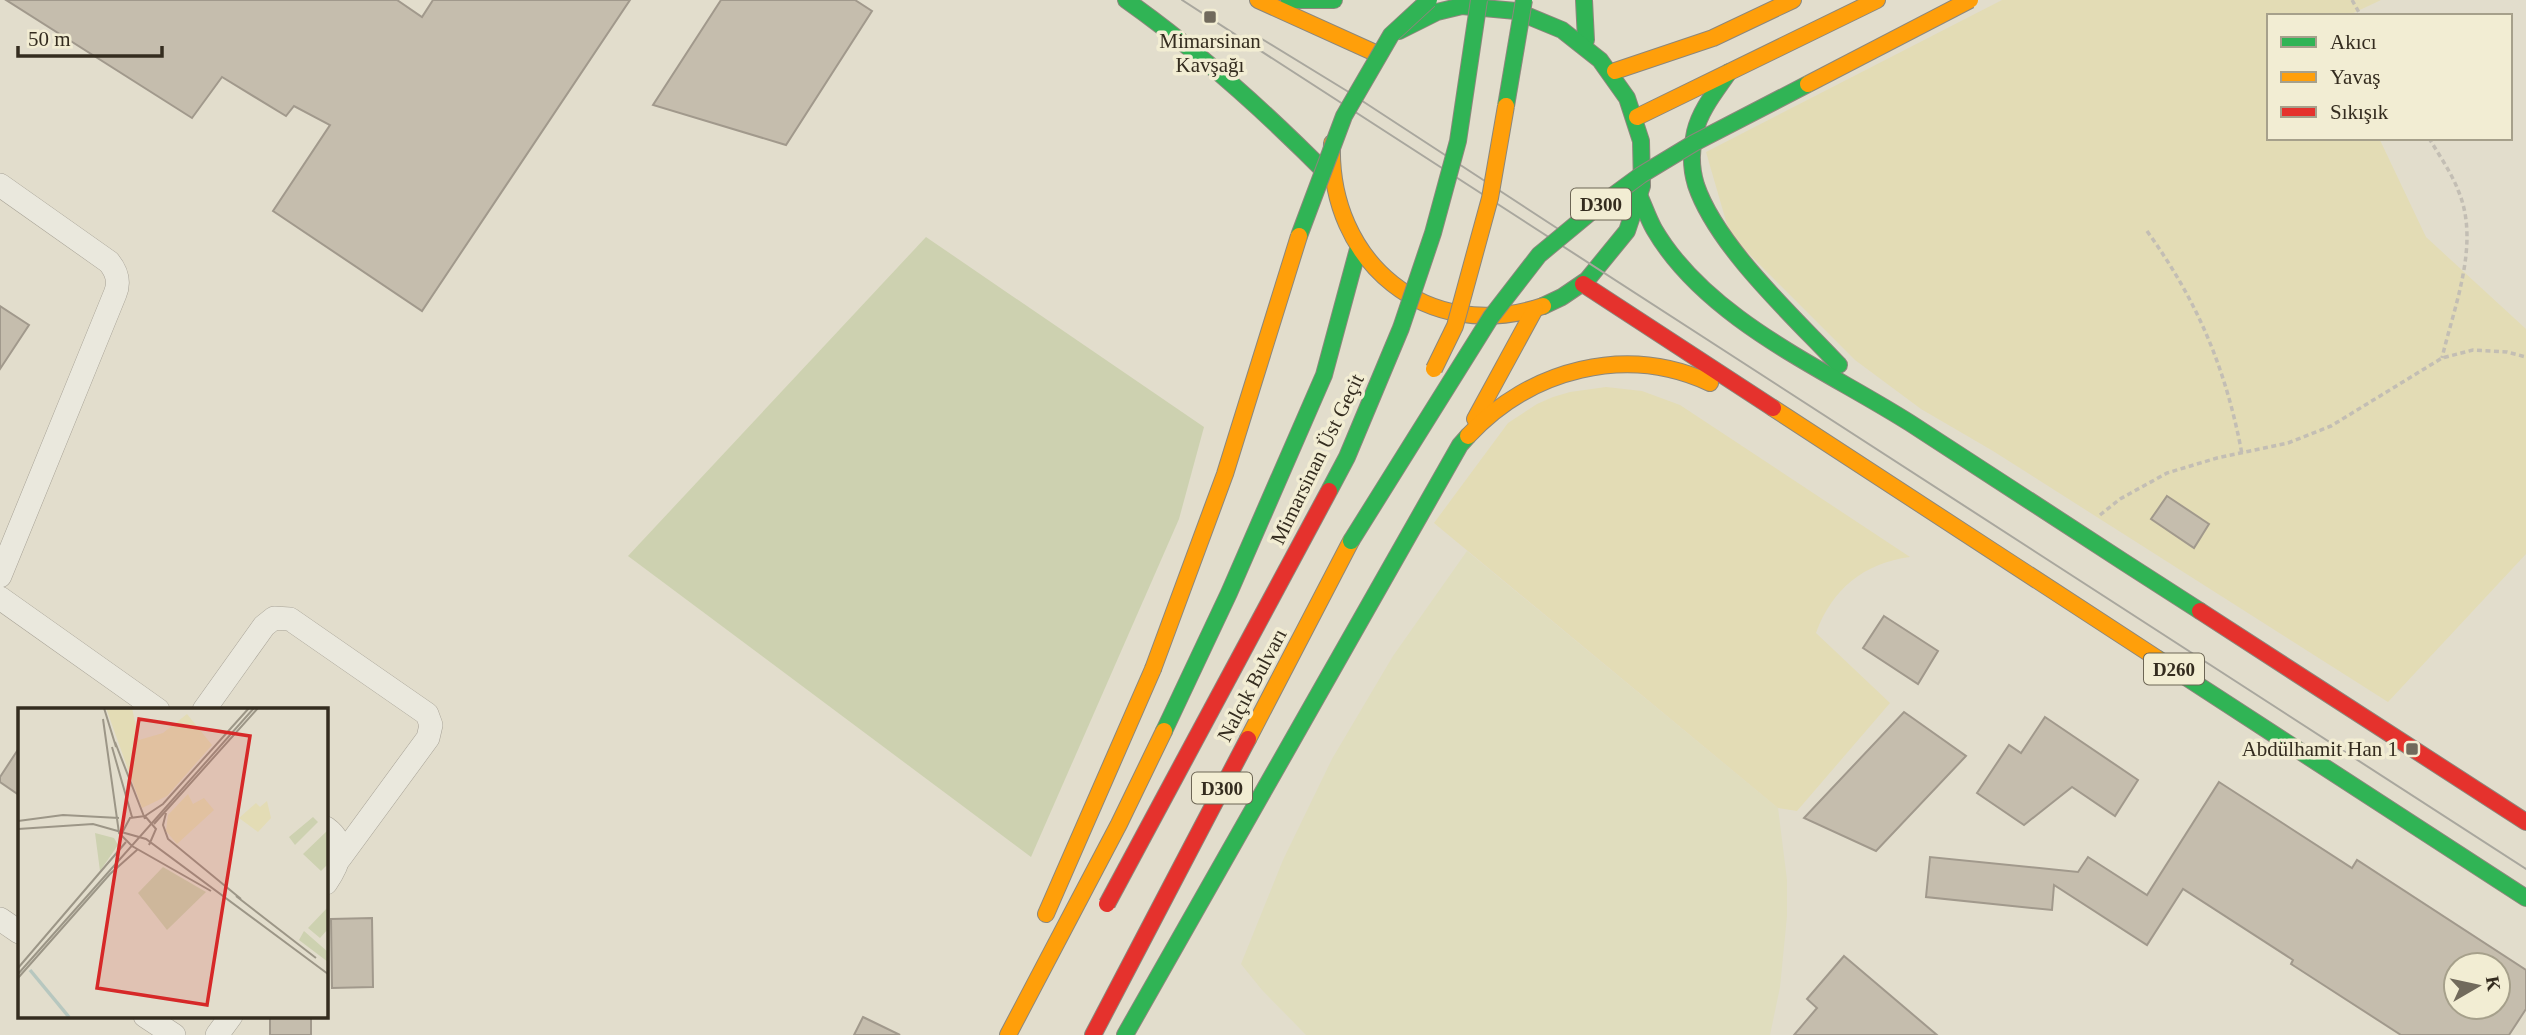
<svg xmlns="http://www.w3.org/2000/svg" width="2526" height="1035" viewBox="0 0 2526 1035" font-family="'Times New Roman',serif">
<rect width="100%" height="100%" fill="#e2ddcc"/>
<polygon fill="#e0ddbe" points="1467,551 1778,808 1787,880 1787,916 1780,987 1770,1035 1306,1035 1262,990 1241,964 1283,860 1332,759 1393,656"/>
<polygon fill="#cdd1b0" points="926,237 1204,427 1179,519 1031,857 628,556"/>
<g fill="#e3dcb5">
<polygon points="2002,0 2381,0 2347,16 2269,16 2269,138 2379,138 2426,237 2526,329 2526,554 2388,702 1993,451 1921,409 1855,360 1730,235 1706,152"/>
<path d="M1606,387l36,4 38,14 230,152c-46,6 -78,32 -94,76l74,70 -93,108 -19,-3 -344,-285 74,-100 29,-19 16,-7 17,-5z"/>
</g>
<g fill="#c5bdad" stroke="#a1998c" stroke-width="2" fill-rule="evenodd">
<polygon points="6,0 397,0 422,17 433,0 630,0 422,311 273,211 330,125 294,106 286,116 222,77 192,118"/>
<polygon points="721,0 855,0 872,11 786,145 653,105"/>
<polygon points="0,306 29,325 0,369"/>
<polygon points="2167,496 2209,524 2194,548 2151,519"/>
<polygon points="1884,616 1938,651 1918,684 1863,648"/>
<polygon points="1904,712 1966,756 1876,851 1804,818"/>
<polygon points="2045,717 2138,780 2115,816 2072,787 2024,825 1977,793 2009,745 2021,753"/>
<polygon points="19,748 19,795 0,782 0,777"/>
<path d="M2219,782l133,86 5,-8 169,110v39l-17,26h-108l-110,-71 2,-4 -110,-71 -36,56 -93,-60 -2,25 -126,-13 4,-40 148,15 10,-15 59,38zM2456,965h42v42h-42z"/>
<polygon points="372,918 373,987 332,988 331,919"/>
<polygon points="1844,956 1937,1035 1794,1035 1817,1008 1807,999"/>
<rect x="270" y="1016" width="41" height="19"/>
<polygon points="863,1017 900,1035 854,1035"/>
</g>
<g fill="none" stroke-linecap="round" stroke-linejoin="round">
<g stroke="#a7a296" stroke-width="24">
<g id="street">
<path d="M0,185l109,77c8,10 11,20 6,32l-115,282"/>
<polyline points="0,598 158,710"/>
<polyline points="204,710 264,626 274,618 290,619 427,714 431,725 428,738 340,858"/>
<path d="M326,828c22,16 13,36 0,55"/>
<polyline points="0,919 19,932"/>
<polyline points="145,1016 174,1035"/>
<polyline points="217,1035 231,1016"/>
</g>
</g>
<g stroke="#8c877c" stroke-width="18">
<g id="fast">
<path d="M1126,0c75,53 142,114 206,179"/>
<polyline points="1289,0 1334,0"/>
<polyline points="1584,0 1586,40"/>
<polyline points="1399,31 1437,12 1462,6 1516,11 1562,30 1600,60 1627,98 1641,141 1642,186 1627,231 1587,280 1562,297 1543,306"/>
<path d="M1729,72c-13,19 -29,38 -34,60 -4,17 -4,37 1,53 21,62 98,132 143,180"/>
<path d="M1639,195c5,11 9,23 15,34 53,91 171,140 256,194 97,63 193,126 290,188"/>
<polyline points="2158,659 2526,898"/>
<polyline points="1164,731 1229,593 1324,375 1358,249"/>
<polyline points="1125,1035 1460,445 1468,436"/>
</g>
</g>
<g stroke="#8c877c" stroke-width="18">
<g id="slow">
<polyline points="1258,0 1373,52"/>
<polyline points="1615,71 1713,38 1793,0"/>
<polyline points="1637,117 1877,0"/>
<path d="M1332,143c-4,119 95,202 211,163"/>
<polyline points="1773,408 2158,659"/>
<polyline points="1475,419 1535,309"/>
<path d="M1468,436c62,-67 158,-92 242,-53"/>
<polyline points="1248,739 1351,541"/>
<polyline points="1046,914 1153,669"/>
<polyline points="1008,1035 1119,824 1164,731"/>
</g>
</g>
<g stroke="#8c877c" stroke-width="18">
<g id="jam">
<polyline points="1583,284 1773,408"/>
<polyline points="2200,611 2526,822"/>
<polyline points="1093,1035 1248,739"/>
</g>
</g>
<g stroke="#c3beb4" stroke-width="3.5" stroke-dasharray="5 3.5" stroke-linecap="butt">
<polyline points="2352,0 2361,16"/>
<path d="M2429,138c10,17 22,34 29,52 23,53 -4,116 -16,168"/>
<path d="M2147,231c51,71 79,138 95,223"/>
<polyline points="2100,515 2120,499 2167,473 2217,458 2288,443 2331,426 2442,358 2473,350 2507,352 2526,357"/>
</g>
<use href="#street" stroke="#eae8dd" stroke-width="23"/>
<use href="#fast" stroke="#30b455" stroke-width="16"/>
<use href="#slow" stroke="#ff9f0a" stroke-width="16"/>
<use href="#jam" stroke="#e5322d" stroke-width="16"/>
<g stroke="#a9a79e" stroke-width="2">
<polyline points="1182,0 2526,869"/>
<polyline points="1257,36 1347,91 1569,236"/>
</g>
<g stroke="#8c877c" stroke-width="18" stroke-linecap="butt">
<g id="fast-bridge">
<polyline points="1506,106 1524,0"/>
<polyline points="1299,236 1344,116 1391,35 1429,0"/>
<polyline points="1329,491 1347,457 1401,328 1433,233 1458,141 1479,0"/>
<polyline points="1351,541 1491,317 1539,255 1592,211 1641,175 1694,143 1808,84"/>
</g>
</g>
<g stroke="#8c877c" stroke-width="18" stroke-linecap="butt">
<g id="slow-bridge">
<polyline points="1808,84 1970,0"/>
<polyline points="1434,369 1455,326 1490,198 1506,106"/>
<polyline points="1153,669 1225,474 1299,236"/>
</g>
</g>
<g stroke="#8c877c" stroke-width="18" stroke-linecap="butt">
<polyline id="jam-bridge" points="1107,904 1329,491"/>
</g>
<use href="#fast-bridge" stroke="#30b455" stroke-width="16"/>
<use href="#slow-bridge" stroke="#ff9f0a" stroke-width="16"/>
<use href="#jam-bridge" stroke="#e5322d" stroke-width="16"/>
</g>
<g fill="#716a5c" stroke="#f2edd3" stroke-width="2.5">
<rect x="1203" y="10" width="14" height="14" rx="3.5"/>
<rect x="2405" y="742" width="14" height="14" rx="3.5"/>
</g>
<g text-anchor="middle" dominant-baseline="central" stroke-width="7" stroke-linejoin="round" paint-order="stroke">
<g fill="#f2edd3" stroke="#6d6655" stroke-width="2">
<rect x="1571" y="188.5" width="60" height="31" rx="5"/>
<rect x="2144" y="653.5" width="60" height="31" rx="5"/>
<rect x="1192" y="772.5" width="60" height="31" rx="5"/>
</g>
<g font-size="19" font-weight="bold" fill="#342c1f">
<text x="1601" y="204">D300</text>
<text x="2174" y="669">D260</text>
<text x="1222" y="788">D300</text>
</g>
<g font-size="21" fill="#342c1f" stroke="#f2edd3">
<text x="1210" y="41">Mimarsinan<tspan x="1210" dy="24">Kavşağı</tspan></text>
<text x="2398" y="749" text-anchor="end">Abdülhamit Han 1</text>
</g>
<g font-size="21" fill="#342c1f" stroke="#f2edd3">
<text transform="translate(1317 459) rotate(-64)">Mimarsinan Üst Geçit</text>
<text transform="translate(1252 685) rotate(-62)">Nalçık Bulvarı</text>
</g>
</g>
<g transform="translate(18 708)">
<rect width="310" height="310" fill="#e2ddcc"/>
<path d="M295,109l5,5 -23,23 -6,-8zM310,122v34l-7,7 -18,-17zM77,125l19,5 4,7 -18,26zM145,159l43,25 -39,38 -29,-37zM310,199v22l-8,9 -12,-10zM286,223l24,21v10l-29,-22z" fill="#cdd1b0"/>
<path d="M88,0h26l7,32 24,-7 24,-19 25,31 -45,51 -25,12zM170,86l5,10 11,-6 10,12 -37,34 -11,-13 2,-16zM249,93l4,17 -13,14 -19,-14 17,-15 4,4z" fill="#e3dcb5"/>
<path fill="none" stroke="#b7c7bf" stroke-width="3.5" d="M12,262l39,47"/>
<path fill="none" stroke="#9c9687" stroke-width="2" d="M86,0l12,39M85,11l16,114 13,13 79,45M97,34l30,77M94,39l20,70M148,105l-3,12 5,14 73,60M127,108l18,-12 86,-96M0,113l45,-6 56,3M136,116l104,-116M0,121l75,-5 53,15 182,135M104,125l8,-15 15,-2 11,13 -7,16M218,188l80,62M0,260l108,-126M0,266l236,-266M0,270l92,-104 28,-25"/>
<path fill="#d62828" fill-opacity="0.15" stroke="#d62828" stroke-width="3.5" d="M121,11l111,17 -43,269 -110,-17z"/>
<rect width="310" height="310" fill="none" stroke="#342c1f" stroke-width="3.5"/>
</g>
<rect x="2267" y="14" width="245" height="126" fill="#f2edd3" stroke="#a6a08b" stroke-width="2"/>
<rect x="2281" y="37" width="35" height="10" fill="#30b455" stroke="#a6a08b" stroke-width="2"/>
<text x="2330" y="49" font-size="21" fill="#342c1f">Akıcı</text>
<rect x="2281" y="72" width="35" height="10" fill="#ff9f0a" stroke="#a6a08b" stroke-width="2"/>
<text x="2330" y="84" font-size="21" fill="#342c1f">Yavaş</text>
<rect x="2281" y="107" width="35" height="10" fill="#e5322d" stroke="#a6a08b" stroke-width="2"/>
<text x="2330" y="119" font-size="21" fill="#342c1f">Sıkışık</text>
<g transform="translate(2477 986) rotate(81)"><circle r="33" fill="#f2edd3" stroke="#a6a08b" stroke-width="2"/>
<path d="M0-5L12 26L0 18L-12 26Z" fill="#716a5c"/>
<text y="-10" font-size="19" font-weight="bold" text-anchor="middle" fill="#342c1f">K</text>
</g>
<path d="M18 46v10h144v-10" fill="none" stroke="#342c1f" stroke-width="3.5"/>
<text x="28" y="46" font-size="21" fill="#342c1f" stroke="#f2edd3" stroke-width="5" paint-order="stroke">50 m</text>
</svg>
